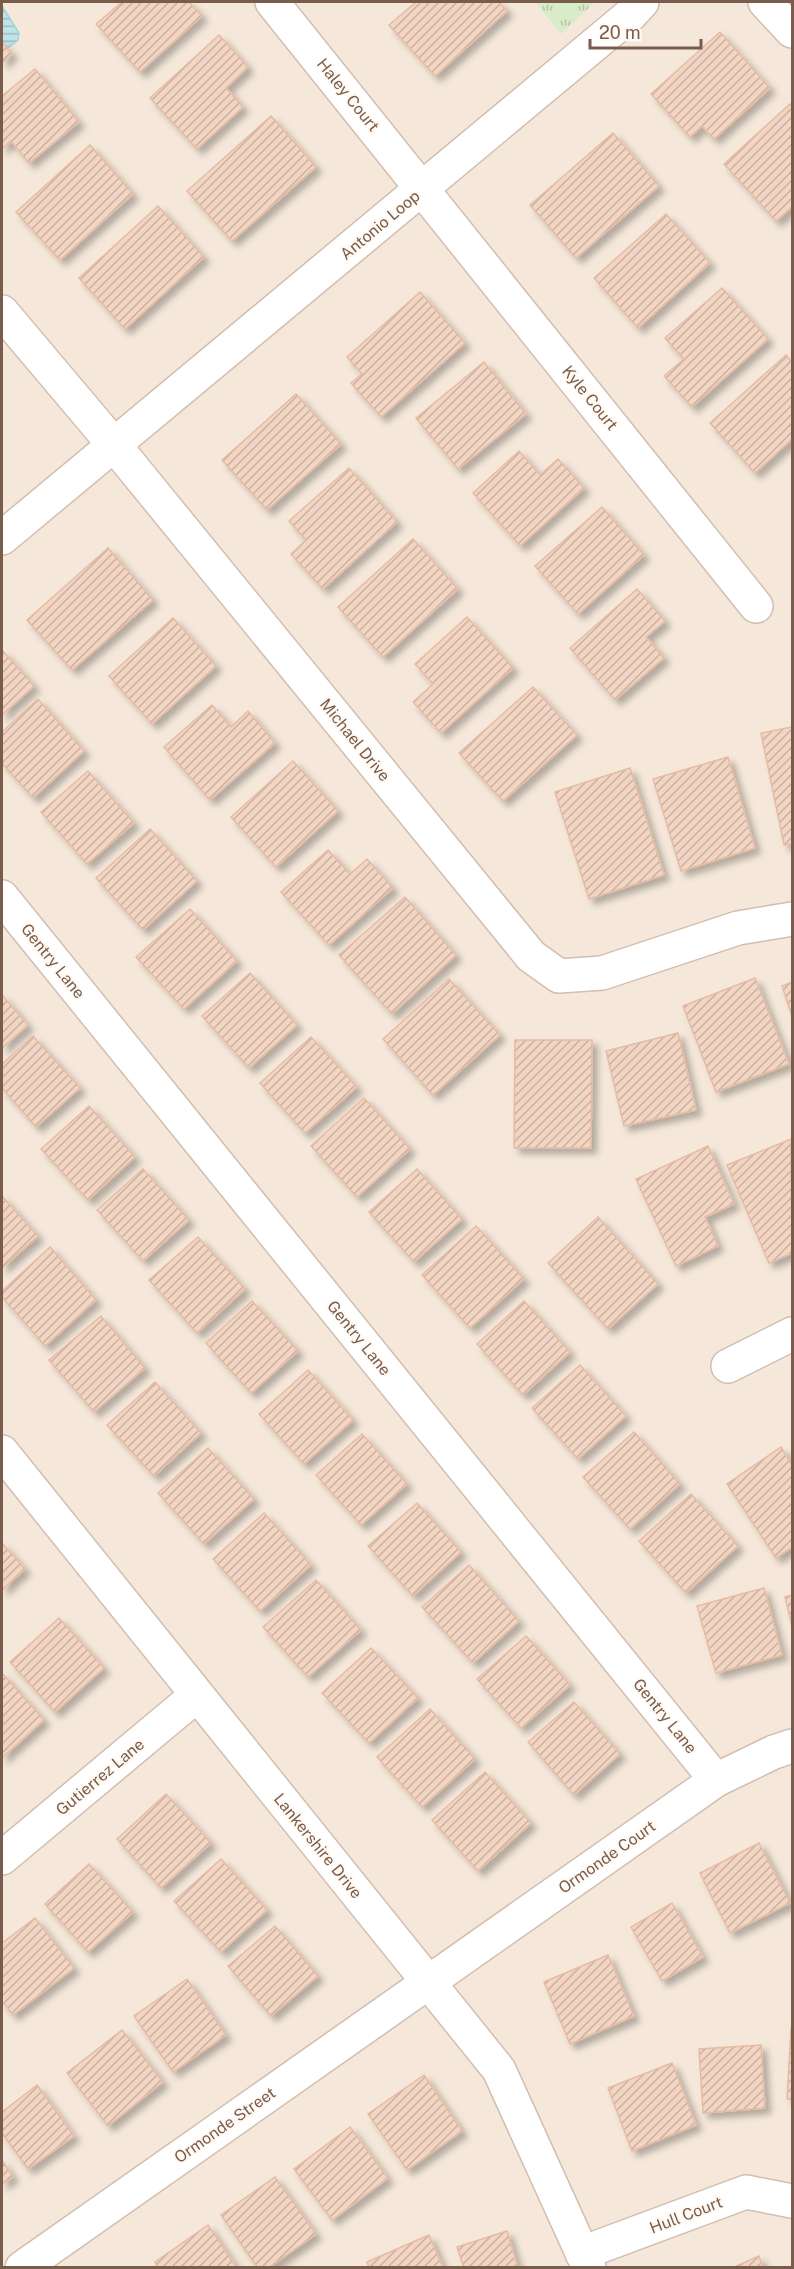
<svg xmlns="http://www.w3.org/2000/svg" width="794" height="2269" viewBox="0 0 794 2269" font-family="'Public Sans',sans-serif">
<defs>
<pattern id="grass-tufts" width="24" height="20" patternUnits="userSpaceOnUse" patternTransform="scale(1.5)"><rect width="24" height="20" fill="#d8ecc9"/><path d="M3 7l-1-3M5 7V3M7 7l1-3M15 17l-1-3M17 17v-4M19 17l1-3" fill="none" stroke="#b4c2a5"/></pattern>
<pattern id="water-rules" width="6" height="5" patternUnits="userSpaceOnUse" patternTransform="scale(1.5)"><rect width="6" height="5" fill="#bfe3e8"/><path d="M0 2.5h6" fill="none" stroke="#a0bbbe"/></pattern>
<pattern id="building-hatch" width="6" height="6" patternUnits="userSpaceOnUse" patternTransform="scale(1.5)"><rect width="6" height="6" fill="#f3d5c3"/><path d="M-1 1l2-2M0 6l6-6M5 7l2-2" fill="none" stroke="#cab0a1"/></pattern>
<filter id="shadow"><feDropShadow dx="5.5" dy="5.5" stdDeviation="3" flood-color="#0004"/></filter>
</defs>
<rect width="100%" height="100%" fill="#fdf6ec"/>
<polygon fill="#f5e8da" points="2,2 792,2 792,2267 2,2268"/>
<polygon fill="url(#grass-tufts)" points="535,2 595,2 561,34"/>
<polygon fill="url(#water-rules)" stroke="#a5d3da" stroke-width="1.5" points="2,6 19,33 18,40 9,47 2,46"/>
<g fill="url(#building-hatch)" stroke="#e6bba3" stroke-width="1.5" filter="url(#shadow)">
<polygon points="122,2 189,2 202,16 140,72 96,24"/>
<polygon points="416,2 499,2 507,11 435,76 389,25"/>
<polygon points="720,32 770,88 714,139 702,126 690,137 651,94"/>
<polygon points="219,35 248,67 226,88 243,107 197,149 150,98"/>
<polygon points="2,42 12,54 2,63"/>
<polygon points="35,69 79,122 29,163 11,141 2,149 2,96"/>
<polygon points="790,104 792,107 792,207 776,221 724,164"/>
<polygon points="271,116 316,167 232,241 187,191"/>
<polygon points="613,133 659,186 576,258 530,205"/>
<polygon points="90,145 133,194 60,260 16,212"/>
<polygon points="158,206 204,257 125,329 79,278"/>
<polygon points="666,214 710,263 638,328 594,278"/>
<polygon points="722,288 768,339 692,407 664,376 684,359 665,338"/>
<polygon points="420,292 465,343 381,417 351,383 362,374 347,357"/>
<polygon points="786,355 792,363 792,439 755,473 710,423"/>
<polygon points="484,362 526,414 458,469 416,418"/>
<polygon points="296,394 341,444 267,510 222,460"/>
<polygon points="519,451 540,475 558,459 584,488 520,546 473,493"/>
<polygon points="349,468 397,522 323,589 291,554 306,540 289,521"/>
<polygon points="602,507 644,555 578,614 535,566"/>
<polygon points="413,539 458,589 383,657 338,607"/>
<polygon points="108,548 153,600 72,670 27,620"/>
<polygon points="637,589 665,621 646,637 664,658 615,700 570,648"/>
<polygon points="467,617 513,668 441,733 413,702 433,684 415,664"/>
<polygon points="173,618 216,666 152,724 109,676"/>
<polygon points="2,650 34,686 2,715"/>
<polygon points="533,687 577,735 503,801 459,753"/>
<polygon points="38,699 84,751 33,798 2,763 2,732"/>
<polygon points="212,705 231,727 248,711 275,743 210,800 164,747"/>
<polygon points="792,727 792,844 784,845 761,733"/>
<polygon points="728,757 755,848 681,871 653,779"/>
<polygon points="293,761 338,811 276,867 231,817"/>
<polygon points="630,768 664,875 589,899 555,792"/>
<polygon points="88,771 134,823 87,864 41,812"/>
<polygon points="150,829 197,881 143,930 96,878"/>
<polygon points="328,850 350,874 367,859 393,888 329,945 281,892"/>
<polygon points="405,897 456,955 392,1014 339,955"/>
<polygon points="190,909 237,961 184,1009 136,957"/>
<polygon points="250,973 297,1025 249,1068 202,1016"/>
<polygon points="755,978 789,1064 716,1092 683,1006"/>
<polygon points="449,979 500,1035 433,1095 383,1039"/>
<polygon points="792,982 792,1016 782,986"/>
<polygon points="2,995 28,1025 2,1048"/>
<polygon points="678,1033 696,1110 624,1126 606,1051"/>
<polygon points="33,1036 80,1088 36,1127 2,1088 2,1064"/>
<polygon points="311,1037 357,1087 305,1133 260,1083"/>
<polygon points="515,1040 592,1040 591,1148 514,1148"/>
<polygon points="364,1098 410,1149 357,1197 311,1146"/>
<polygon points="89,1106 135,1157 88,1200 41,1149"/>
<polygon points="791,1139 792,1253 769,1263 727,1165"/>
<polygon points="708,1146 734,1204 705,1217 718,1246 676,1266 636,1179"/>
<polygon points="143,1169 189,1220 143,1261 97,1210"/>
<polygon points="417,1169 462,1219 414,1262 369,1212"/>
<polygon points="2,1196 38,1236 2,1268"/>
<polygon points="598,1217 658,1284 608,1329 548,1263"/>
<polygon points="476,1226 524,1279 470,1328 422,1275"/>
<polygon points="198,1237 245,1289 197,1333 149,1280"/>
<polygon points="50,1247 96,1300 45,1346 2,1297 2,1291"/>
<polygon points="252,1301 298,1351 251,1393 206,1343"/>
<polygon points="524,1301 570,1352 523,1395 477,1344"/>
<polygon points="101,1316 145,1368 94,1412 49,1360"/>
<polygon points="580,1365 626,1416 578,1459 532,1408"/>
<polygon points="308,1370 353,1420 304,1464 259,1414"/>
<polygon points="155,1382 201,1433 154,1476 107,1425"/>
<polygon points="634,1432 680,1484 630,1529 583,1477"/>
<polygon points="362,1434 407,1484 361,1525 316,1475"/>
<polygon points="781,1447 792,1465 792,1547 776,1558 727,1484"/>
<polygon points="208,1448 254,1499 204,1544 158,1493"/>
<polygon points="691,1494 738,1546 686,1593 639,1541"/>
<polygon points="417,1503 461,1552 413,1596 368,1546"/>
<polygon points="264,1513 311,1565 260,1611 213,1559"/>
<polygon points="2,1543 25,1569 2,1590"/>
<polygon points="469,1565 519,1621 473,1663 422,1607"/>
<polygon points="316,1580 361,1630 308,1677 263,1627"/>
<polygon points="764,1588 782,1655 716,1673 697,1606"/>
<polygon points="792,1595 792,1626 785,1597"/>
<polygon points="59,1618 104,1668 55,1712 10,1662"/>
<polygon points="526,1636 570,1685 521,1728 477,1679"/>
<polygon points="371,1648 418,1698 369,1743 322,1693"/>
<polygon points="2,1673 44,1720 2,1758"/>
<polygon points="574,1702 620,1754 574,1795 528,1742"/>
<polygon points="430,1709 475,1759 422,1807 377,1757"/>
<polygon points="485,1772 531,1823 478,1871 432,1820"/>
<polygon points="166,1794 211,1843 161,1888 117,1839"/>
<polygon points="759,1843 790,1903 730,1933 700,1873"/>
<polygon points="221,1859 267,1910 221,1952 174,1901"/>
<polygon points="89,1864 133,1912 88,1952 45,1904"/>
<polygon points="672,1903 703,1957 662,1981 631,1927"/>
<polygon points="35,1918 74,1968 13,2015 2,2001 2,1943"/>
<polygon points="275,1926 318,1976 271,2016 228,1966"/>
<polygon points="608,1955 634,2016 570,2044 544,1982"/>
<polygon points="187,1979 226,2035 173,2072 134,2016"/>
<polygon points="791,2028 792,2028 792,2100 787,2099"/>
<polygon points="122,2030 163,2082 108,2126 67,2073"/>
<polygon points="761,2045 765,2108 703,2113 699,2049"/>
<polygon points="672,2063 696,2125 632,2151 608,2088"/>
<polygon points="424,2075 462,2131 407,2170 368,2114"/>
<polygon points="37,2085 74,2136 28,2169 2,2133 2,2112"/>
<polygon points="350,2127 388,2178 332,2220 294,2169"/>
<polygon points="2,2160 13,2177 2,2184"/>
<polygon points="275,2177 316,2234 268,2268 258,2268 221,2215"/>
<polygon points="208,2225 237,2268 158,2268 155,2262"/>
<polygon points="507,2231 518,2268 464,2268 457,2247"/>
<polygon points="429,2235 443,2268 369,2268 367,2262"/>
<polygon points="759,2256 763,2268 732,2268"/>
</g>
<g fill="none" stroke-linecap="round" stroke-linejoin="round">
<g stroke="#d1beb0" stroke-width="36">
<g id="minor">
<polyline points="272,2 756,606"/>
<polyline points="765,2 792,31"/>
<polyline points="2,312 115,446 531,956 559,976 602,973 738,928 792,919"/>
<polyline points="2,538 630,15 642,2"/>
<polyline points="2,897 716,1780"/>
<polyline points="728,1366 792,1334"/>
<polyline points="2,1452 499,2070 589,2268"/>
<polyline points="2,1858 197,1695"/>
<polyline points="582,2253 746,2192 792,2201"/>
<polyline points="22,2268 716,1780 774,1752 792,1746"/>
</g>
</g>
<use href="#minor" stroke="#fff" stroke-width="33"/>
</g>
<g text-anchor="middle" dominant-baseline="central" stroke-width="4.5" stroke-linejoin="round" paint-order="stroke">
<g font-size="16" fill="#7a5c4d" stroke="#fffaf3">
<text transform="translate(348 95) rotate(51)">Haley Court</text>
<text transform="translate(380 225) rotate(-40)">Antonio Loop</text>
<text transform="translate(590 398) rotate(51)">Kyle Court</text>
<text transform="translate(355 740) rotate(51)">Michael Drive</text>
<text transform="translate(53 961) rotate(51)">Gentry Lane</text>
<text transform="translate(359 1338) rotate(51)">Gentry Lane</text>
<text transform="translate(665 1716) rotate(51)">Gentry Lane</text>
<text transform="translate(100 1777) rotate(-40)">Gutierrez Lane</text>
<text transform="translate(318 1846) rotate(51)">Lankershire Drive</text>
<text transform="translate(607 1857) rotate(-35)">Ormonde Court</text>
<text transform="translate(225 2125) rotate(-35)">Ormonde Street</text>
<text transform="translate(686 2215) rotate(-21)">Hull Court</text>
</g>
</g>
<rect width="794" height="2269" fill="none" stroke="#7a5c4d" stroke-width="6"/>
<path d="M590 39v9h111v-9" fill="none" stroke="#7a5c4d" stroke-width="3"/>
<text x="599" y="39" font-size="18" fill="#7a5c4d" stroke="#fffaf3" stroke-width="4.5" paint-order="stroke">20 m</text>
</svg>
